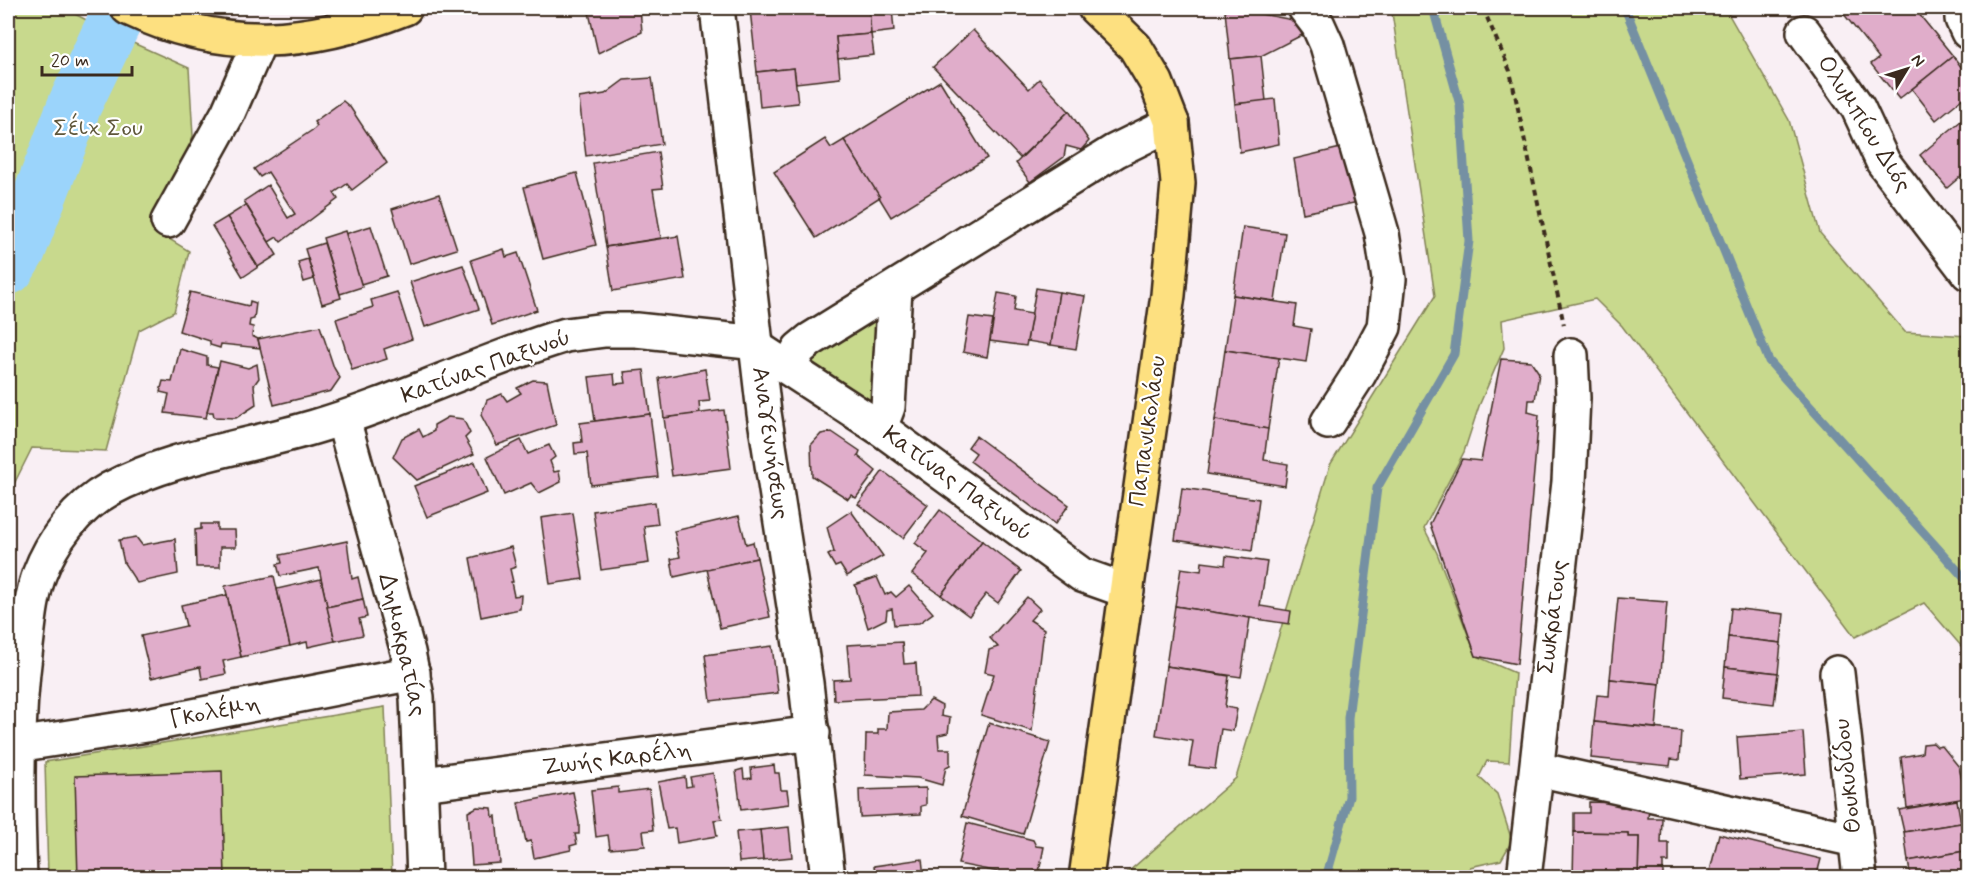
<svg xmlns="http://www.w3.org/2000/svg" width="1976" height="885" viewBox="0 0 1976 885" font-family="Mynerve,sans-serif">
<rect width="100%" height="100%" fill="#f9eff4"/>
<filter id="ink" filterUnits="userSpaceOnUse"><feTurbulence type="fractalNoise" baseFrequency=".0167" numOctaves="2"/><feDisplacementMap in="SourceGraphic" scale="12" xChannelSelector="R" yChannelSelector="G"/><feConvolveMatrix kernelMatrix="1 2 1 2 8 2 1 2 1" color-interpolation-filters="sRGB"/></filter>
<g filter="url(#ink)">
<g fill="#c8d98d" stroke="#828256" stroke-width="1.5">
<polygon points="8,8 63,8 122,38 189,68 193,136 179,171 151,222 156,231 189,251 174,312 139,330 106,451 32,448 8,496"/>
<polygon points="1385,8 1725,8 1789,120 1820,233 1905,332 1968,336 1968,654 1924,603 1855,637 1622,326 1595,299 1502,320 1504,348 1479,406 1464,452 1424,528 1437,553 1476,656 1515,673 1509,762 1487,761 1479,777 1497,794 1512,841 1501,860 1470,867 1466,878 1126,878 1127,873 1236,778 1330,465 1435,296 1392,13"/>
<polygon points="880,311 874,401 871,401 808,360"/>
<polygon points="385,707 392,877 48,877 45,762"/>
</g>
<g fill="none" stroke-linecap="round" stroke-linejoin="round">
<g stroke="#7590a3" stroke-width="9">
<polyline points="1622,8 1627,13 1769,361 1968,582"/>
<polyline points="1326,878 1349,797 1348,718 1377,488 1454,354 1469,241 1460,105 1433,8"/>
</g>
<polyline stroke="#9bd4fb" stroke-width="54" points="8,268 19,250 75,104 121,8"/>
</g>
<g fill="#e0adca" stroke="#3b2a1e" stroke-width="1.5">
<polygon points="588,8 640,8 642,32 598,53"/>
<polygon points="775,8 869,8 871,34 836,37 840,78 796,83 794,68 757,72 750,10"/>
<polygon points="869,8 892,8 894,31 871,34"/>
<polygon points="1230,8 1298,21 1302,35 1261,56 1230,59 1225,11"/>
<polygon points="1839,8 1914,8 1953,56 1899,99 1871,64 1879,58"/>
<polygon points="973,30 1029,89 1039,79 1069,111 1020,158 933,67"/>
<polygon points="871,34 874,55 838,59 836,37"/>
<polygon points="1261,56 1266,101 1235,104 1230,59"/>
<polygon points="1953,56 1968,76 1968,94 1936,120 1912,89"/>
<polygon points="794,68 798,103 760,107 757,72"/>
<polygon points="652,78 662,144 586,156 579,98 605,94 624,80"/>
<polygon points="940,81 987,158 891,217 844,140"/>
<polygon points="1275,99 1279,144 1240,152 1235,104"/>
<polygon points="343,101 350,107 387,163 352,190 347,184 334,193 338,199 281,242 277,237 269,242 244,201 268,185 288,218 295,214 268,172 260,177 254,169 314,129 317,126 314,122"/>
<polygon points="1069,111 1089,141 1081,150 1066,146 1064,157 1030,182 1016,163"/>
<polygon points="1968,115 1968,170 1947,188 1920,155"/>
<polygon points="825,139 831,148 844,140 880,197 816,238 774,172"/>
<polygon points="1345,147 1359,202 1303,213 1294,159"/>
<polygon points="658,152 663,188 653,189 661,238 606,247 593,163"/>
<polygon points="577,173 596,245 543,259 524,187"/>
<polygon points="439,194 457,249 409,264 392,209"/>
<polygon points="246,205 277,255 258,267 227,217"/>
<polygon points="227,217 258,267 243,277 212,226"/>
<polygon points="371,226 387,276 361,284 345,234"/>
<polygon points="1243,227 1285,233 1275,301 1233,295"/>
<polygon points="345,231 362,287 340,294 323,238"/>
<polygon points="678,236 685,279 613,291 606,247"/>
<polygon points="324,243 341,298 322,304 305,249"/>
<polygon points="504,249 506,257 518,253 537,310 492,325 471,260"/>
<polygon points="308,259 314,279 304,282 298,262"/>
<polygon points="463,265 479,309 425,327 410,282"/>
<polygon points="1036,288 1059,292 1051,345 1027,341"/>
<polygon points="190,292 249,306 250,301 256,303 254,319 250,320 249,326 253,327 252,336 258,339 260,348 221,344 220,348 210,345 210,341 179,331"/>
<polygon points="397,292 412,339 384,349 387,359 352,370 336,319 373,307 371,300"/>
<polygon points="1059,292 1085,296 1076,349 1051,345"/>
<polygon points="998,293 1016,296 1014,311 1032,314 1026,346 990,341"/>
<polygon points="1233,295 1297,305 1294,326 1311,329 1306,362 1225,350"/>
<polygon points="969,317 993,320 987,357 963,352"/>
<polygon points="320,326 334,368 340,378 331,391 274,405 258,339"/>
<polygon points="180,349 207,357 207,365 218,367 206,418 165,413 169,394 160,392 163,381 172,382"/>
<polygon points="1225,350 1279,358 1268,429 1215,420"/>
<polygon points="1501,359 1531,361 1539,373 1535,400 1529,400 1528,412 1539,415 1517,664 1476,656 1430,524 1462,459 1481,461"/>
<polygon points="220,361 248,368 257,364 259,378 254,385 256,405 236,418 214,417 213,412 207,412"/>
<polygon points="705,369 710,401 699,402 700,414 664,418 659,378"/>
<polygon points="644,370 650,414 595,421 589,377 614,374 615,384 626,383 624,372"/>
<polygon points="533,380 547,381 556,425 497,445 481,415 487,400 502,394 507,401 521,393 517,388"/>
<polygon points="724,410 731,468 672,476 664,418"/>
<polygon points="650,414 658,477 591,485 587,453 575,454 574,443 582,442 580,423"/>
<polygon points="448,417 463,419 470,433 465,438 474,454 417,480 393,457 402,438 419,429 423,437 434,431 434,425"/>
<polygon points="1215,420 1268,429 1264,460 1288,464 1285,486 1207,474"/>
<polygon points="832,432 860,451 858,456 876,471 856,498 851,495 848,499 812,476 811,445 821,434"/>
<polygon points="976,436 1069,505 1055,524 970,461 976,453 968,447"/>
<polygon points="521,440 528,454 549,445 555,457 550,461 554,472 559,471 561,482 539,493 531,483 504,495 487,457"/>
<polygon points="475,462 487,493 427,517 414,486"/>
<polygon points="883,471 928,505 903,538 858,504"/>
<polygon points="1182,488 1259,499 1252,551 1175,540"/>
<polygon points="655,502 658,524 644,526 649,563 601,570 593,511"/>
<polygon points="940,510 982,541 941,595 912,574 928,553 915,543"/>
<polygon points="851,511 883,556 847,576 840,565 835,567 828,555 834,552 827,527"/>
<polygon points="573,513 583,579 550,584 541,518"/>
<polygon points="739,516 746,544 753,542 757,558 674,577 671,559 680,557 674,531"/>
<polygon points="201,524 217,524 217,530 235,530 236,547 220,547 220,567 196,567 195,530 201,529"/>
<polygon points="136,537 142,545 175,539 178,574 137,583 124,563 119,540"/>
<polygon points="347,541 352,579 358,577 363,599 327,607 319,568 280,576 277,564 282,563 280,555"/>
<polygon points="982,541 1021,571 998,603 986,594 969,616 941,595"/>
<polygon points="511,547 516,567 510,569 513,582 511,582 514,596 521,595 520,609 481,617 470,558"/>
<polygon points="1226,556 1267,562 1260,606 1291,611 1289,624 1175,606 1181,568 1201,571 1202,562 1225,565"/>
<polygon points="757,558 770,617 720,628 707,569"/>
<polygon points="274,576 290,646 241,657 225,586"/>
<polygon points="877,577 885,595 891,592 896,597 909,586 933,613 919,623 894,625 892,609 887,610 886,619 868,628 855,585"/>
<polygon points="321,579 335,641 308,647 307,642 290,646 277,589"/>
<polygon points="227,595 241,657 223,661 226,674 202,679 200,667 151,678 141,636 186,626 181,605"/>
<polygon points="1027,597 1040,609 1030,620 1044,629 1032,731 981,715 994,674 985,672 989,650 998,647 990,638"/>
<polygon points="1618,598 1667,602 1660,684 1610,679"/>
<polygon points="363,599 367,617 359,619 363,635 335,641 327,607"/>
<polygon points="1175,606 1250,618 1241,677 1166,666"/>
<polygon points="1731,608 1784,614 1781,643 1728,637"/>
<polygon points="1728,637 1781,643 1778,673 1725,667"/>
<polygon points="902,642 904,664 916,663 918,696 834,700 833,680 850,679 847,645"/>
<polygon points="772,646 778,693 711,701 705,655"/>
<polygon points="1166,666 1229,676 1225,707 1237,709 1233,731 1221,729 1215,769 1189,766 1193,741 1156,735"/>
<polygon points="1725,667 1778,673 1774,704 1722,698"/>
<polygon points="1610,679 1660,684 1656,728 1594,722 1597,695 1609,696"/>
<polygon points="931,700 942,706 941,716 950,718 948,733 938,735 939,749 950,749 950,765 946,767 942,785 918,778 865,775 866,734 878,734 878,729 887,729 888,712 921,710"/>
<polygon points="1594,722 1681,731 1679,760 1671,759 1670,766 1591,758"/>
<polygon points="989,723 1050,742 1023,834 962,816"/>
<polygon points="1803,732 1806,774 1740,779 1737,737"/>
<polygon points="1933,743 1937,747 1942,746 1959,767 1966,798 1907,808 1901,757 1922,753 1923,744"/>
<polygon points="774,765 775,773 779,773 781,790 787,790 789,804 741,810 736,771 743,769 744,779 752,778 751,768"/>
<polygon points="222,771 225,878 78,878 75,776"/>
<polygon points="713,773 722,819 714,820 717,836 677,843 675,828 667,829 658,782 685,777 686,787 692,786 690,777"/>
<polygon points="618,787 618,793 649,789 653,830 643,831 645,846 610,849 608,835 596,837 591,790"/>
<polygon points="926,788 926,805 921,806 921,814 860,817 859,790"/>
<polygon points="573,792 579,823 579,834 575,834 577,844 570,846 571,850 534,858 531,841 526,842 518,803"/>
<polygon points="1957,800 1961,823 1904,832 1899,810"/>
<polygon points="1589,802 1620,803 1620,807 1649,808 1648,818 1662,818 1661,843 1669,843 1669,862 1663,862 1663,878 1638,878 1639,837 1628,837 1628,833 1574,832 1574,813 1589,813"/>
<polygon points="477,807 492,808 493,817 496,816 500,863 472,865 468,812"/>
<polygon points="967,823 1033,840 1036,846 1044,847 1039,872 1035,871 1034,878 1029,878 958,864"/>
<polygon points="1961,823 1965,851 1908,861 1904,832"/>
<polygon points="789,827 792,857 763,860 760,830"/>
<polygon points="760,830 763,860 739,862 736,832"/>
<polygon points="1574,832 1628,833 1628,837 1639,837 1638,878 1573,878"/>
<polygon points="1719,834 1821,859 1816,878 1719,878 1709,875"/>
<polygon points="1965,851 1968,877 1911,878 1908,861"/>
<polygon points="922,859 924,876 876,878 874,866"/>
</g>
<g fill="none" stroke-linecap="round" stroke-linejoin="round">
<g stroke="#3b2a1e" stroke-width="38">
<g id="minor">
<polyline points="717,8 764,413 806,683 828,878"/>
<polyline points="1305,8 1318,25 1327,45 1382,233 1389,279 1384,327 1359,374 1328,422"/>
<polyline points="1963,8 1962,19 1968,32"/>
<polyline points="1804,32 1858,108 1883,162 1968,273"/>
<polyline points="168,221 228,113 260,40"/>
<polyline points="789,367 799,349 810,340 1115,151 1172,123"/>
<polyline points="343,419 408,652 417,697 424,878"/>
<polyline points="880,428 888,407 895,289"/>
<polyline points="1837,673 1860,878"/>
<polyline points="17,745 147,725 413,673"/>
<polyline points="1537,769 1855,840"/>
<polyline points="422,784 813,733"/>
<path d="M20,878c-3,-78 -4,-155 6,-232 3,-24 5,-48 13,-71 13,-35 38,-68 71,-86 62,-33 138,-42 204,-62 86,-25 166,-66 252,-92l39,-5h31l112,12 132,86 202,147 45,16"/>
<polyline points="1524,878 1569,482 1573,398 1571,355"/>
</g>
</g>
<g stroke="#3b2a1e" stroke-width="38">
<g id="major">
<path d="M128,8c95,45 181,38 277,0"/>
<polyline points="1086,878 1168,295 1178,183 1172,123 1156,82 1135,47 1095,8"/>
</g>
</g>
<polyline stroke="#3b2a1e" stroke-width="4" stroke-dasharray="6 4.5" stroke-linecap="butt" points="1483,8 1510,71 1564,325"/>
<use href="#minor" stroke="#fff" stroke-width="33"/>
<use href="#major" stroke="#fde080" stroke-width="33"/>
</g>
</g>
<g text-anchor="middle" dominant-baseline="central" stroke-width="4.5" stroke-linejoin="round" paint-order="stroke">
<g font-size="24" fill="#3b2a1e" stroke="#fff">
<text transform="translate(1864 124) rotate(58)">Ολυμπίου Διός</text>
<text transform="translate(486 367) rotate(-20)">Κατίνας Παξινού</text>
<text transform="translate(1148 431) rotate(-82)">Παπανικολάου</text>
<text transform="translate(770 443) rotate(82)">Αναγεννήσεως</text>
<text transform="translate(957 484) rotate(36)">Κατίνας Παξινού</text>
<text transform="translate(1553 617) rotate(-83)">Σωκράτους</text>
<text transform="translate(402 645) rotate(77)">Δημοκρατίας</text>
<text transform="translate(215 712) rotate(-11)">Γκολέμη</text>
<text transform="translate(617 759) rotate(-7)">Ζωής Καρέλη</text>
<text transform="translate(1848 776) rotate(-96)">Θουκυδίδου</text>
</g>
<g font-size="24" fill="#5e563a" stroke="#fff">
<text x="98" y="128">Σέιχ Σου</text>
</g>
</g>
<rect width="1976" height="885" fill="none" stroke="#fff" stroke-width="30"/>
<rect x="15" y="15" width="1946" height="855" fill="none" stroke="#3b2a1e" stroke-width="2" filter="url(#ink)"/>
<g transform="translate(1907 69) rotate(52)" stroke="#ffffff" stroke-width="4.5" paint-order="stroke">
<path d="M0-4.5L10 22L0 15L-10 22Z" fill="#3b2a1e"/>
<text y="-9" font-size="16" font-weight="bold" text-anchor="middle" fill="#3b2a1e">N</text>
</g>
<path d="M42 66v9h90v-9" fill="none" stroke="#3b2a1e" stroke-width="3"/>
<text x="51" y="66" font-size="18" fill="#3b2a1e" stroke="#ffffff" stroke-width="4.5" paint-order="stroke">20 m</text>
</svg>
